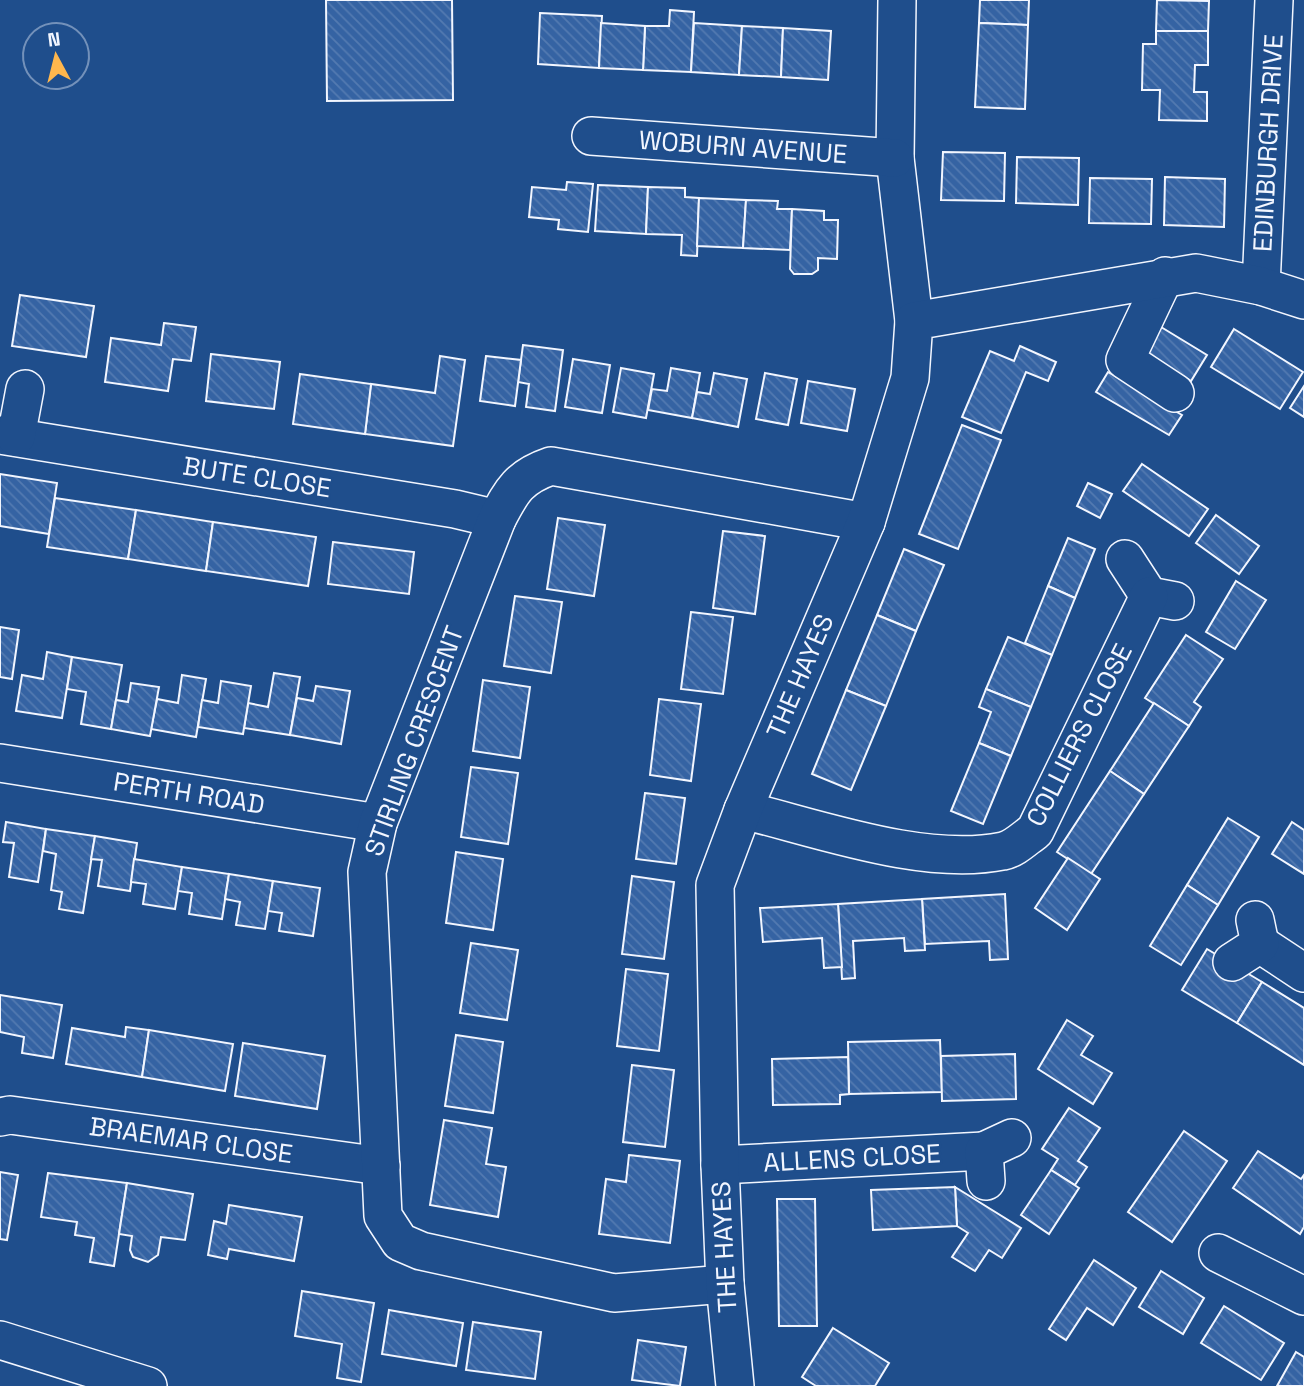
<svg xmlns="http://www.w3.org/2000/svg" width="1304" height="1386" viewBox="0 0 1304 1386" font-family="'Space Grotesk',sans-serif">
<defs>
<pattern id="building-back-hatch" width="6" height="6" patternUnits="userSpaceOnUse" patternTransform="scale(1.75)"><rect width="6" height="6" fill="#3563a3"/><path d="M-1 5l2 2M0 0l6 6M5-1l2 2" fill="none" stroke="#537ab1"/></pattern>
</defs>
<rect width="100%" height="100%" fill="#1f4e8c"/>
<g fill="url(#building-back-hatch)" stroke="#f2f6ff" stroke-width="2">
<polygon points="326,0 452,0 453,100 327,101"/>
<polygon points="980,0 1029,0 1028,25 979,23"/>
<polygon points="1157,0 1209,1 1208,31 1156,31"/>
<polygon points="670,10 694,12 691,72 643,70 645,26 669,26"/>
<polygon points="540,13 602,16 599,68 538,64"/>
<polygon points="601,23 645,26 643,70 599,68"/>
<polygon points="694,23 742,26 739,75 691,72"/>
<polygon points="979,23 1028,25 1025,109 975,107"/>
<polygon points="742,26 783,28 781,77 739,75"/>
<polygon points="783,28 831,31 828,80 781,77"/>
<polygon points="1156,31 1208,31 1208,65 1195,65 1194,92 1207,92 1207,121 1159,120 1160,90 1142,90 1143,44 1156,44"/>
<polygon points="943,152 1005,153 1004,201 941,200"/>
<polygon points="1017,157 1079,158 1078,205 1016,203"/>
<polygon points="1165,177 1225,179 1224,227 1164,225"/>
<polygon points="1090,178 1152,179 1151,224 1089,223"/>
<polygon points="567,182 593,184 588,232 558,229 559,220 529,217 532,187 566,190"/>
<polygon points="598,185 648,187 646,234 595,231"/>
<polygon points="648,187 685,188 685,197 699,198 697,256 681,255 682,235 646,234"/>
<polygon points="699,198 746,200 743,248 697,246"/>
<polygon points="746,200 778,201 777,209 792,209 790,250 743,248"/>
<polygon points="792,209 824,211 824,220 838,220 837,259 818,258 818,270 812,274 794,274 790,269"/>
<polygon points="20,295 94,306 86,357 12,346"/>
<polygon points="164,323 196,327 191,361 173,359 168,391 105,382 111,338 161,345"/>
<polygon points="1161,327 1207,355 1191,381 1145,352"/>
<polygon points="1234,329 1303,372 1280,409 1211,367"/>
<polygon points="523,345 563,350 555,411 526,407 529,384 518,382"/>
<polygon points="1020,346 1056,362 1048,381 1026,372 1001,433 962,417 990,351 1014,361"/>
<polygon points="211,354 280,362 274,409 206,401"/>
<polygon points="440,356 465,360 453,446 365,434 371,384 435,393"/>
<polygon points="486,356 521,360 515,406 480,401"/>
<polygon points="573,359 610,365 602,413 565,407"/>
<polygon points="621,368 654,374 646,418 613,412"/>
<polygon points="671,368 700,373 692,418 648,410 652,389 667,391"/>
<polygon points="1108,372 1182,415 1169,435 1096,392"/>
<polygon points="714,373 747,379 738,427 692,418 697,392 710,394"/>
<polygon points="765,373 797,379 788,425 756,419"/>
<polygon points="300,374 371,384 365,434 293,424"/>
<polygon points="808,381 855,389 847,431 801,423"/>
<polygon points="1304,386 1304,417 1290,408"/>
<polygon points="962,425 1001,440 958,549 919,534"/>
<polygon points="1142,464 1208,509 1189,536 1123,491"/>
<polygon points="0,474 57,483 49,534 0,526"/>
<polygon points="1088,483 1112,494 1100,518 1077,506"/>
<polygon points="55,498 136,510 128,559 47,547"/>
<polygon points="136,510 213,522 206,571 128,559"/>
<polygon points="1216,515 1259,546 1239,574 1196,543"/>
<polygon points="558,518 605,525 594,596 547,589"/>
<polygon points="213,522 316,537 308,586 206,571"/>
<polygon points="723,531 765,536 755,614 713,608"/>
<polygon points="1068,538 1095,549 1075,598 1048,586"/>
<polygon points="333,542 414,552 409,594 328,584"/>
<polygon points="904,549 944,565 916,631 877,615"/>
<polygon points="1236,581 1266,600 1235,649 1206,632"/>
<polygon points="1048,586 1075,598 1052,655 1025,643"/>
<polygon points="515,596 562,602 551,673 504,666"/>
<polygon points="691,612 733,617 723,694 681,689"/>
<polygon points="877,615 916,631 886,706 846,690"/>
<polygon points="0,627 19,630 12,679 0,677"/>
<polygon points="1186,635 1223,659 1194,702 1201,707 1189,726 1145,698"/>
<polygon points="1008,637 1052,655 1031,707 986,689"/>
<polygon points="47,652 72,657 62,718 16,711 22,675 43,679"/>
<polygon points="72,657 122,665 111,729 81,724 86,692 67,689"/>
<polygon points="274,673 300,677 290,735 244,728 248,703 268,707"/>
<polygon points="182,675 206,679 196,737 151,729 157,699 178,703"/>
<polygon points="483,680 530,687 520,758 473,751"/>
<polygon points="221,681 251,686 243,734 198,727 202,700 218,703"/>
<polygon points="131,683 159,687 150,736 111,729 116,700 128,702"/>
<polygon points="316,686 350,691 341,744 290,735 297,698 313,701"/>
<polygon points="986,689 1031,707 1011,756 979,743 991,712 979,707"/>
<polygon points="846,690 886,706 851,790 812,774"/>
<polygon points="659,699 701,704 691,781 650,775"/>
<polygon points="1154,703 1189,726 1144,794 1110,771"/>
<polygon points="979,743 1011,756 983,824 951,811"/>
<polygon points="471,767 518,773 508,844 461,837"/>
<polygon points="1110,771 1144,794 1091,874 1057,852"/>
<polygon points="645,793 685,798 676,864 636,859"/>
<polygon points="1228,818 1259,837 1218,905 1187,885"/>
<polygon points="6,822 46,829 38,882 9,877 14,843 3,842"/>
<polygon points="1292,822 1304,830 1304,874 1272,854"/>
<polygon points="46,829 95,836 83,913 59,909 62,892 51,890 56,854 43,851"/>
<polygon points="95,836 137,843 130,891 98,886 102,860 91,859"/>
<polygon points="456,852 503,859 493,930 446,923"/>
<polygon points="1068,858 1100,879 1067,930 1035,908"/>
<polygon points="134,859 182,867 175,909 143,904 146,884 131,882"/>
<polygon points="182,867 229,874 222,919 189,914 192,893 178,891"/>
<polygon points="229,874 273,881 265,929 236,925 240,902 225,899"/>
<polygon points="632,876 674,882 664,959 622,954"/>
<polygon points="273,881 320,888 313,936 279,931 282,913 268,911"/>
<polygon points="1187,885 1218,905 1181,965 1150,946"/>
<polygon points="1005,894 1008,959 990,960 989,941 925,944 922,899"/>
<polygon points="922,899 925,950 905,951 904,938 853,941 855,978 842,979 838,904"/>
<polygon points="838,904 842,967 824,968 822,938 763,942 760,908"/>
<polygon points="471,943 518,950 507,1020 460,1013"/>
<polygon points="1207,949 1262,982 1237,1023 1182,990"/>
<polygon points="626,969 668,974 659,1051 617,1046"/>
<polygon points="1262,982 1304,1008 1304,1065 1237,1023"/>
<polygon points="0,995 62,1005 53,1058 22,1053 24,1037 0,1032"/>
<polygon points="1067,1020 1093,1036 1081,1055 1112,1073 1093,1104 1038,1069"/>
<polygon points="126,1027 149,1030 142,1077 66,1064 72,1028 125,1037"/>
<polygon points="149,1030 233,1044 225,1091 142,1077"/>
<polygon points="456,1035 503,1042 493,1113 445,1106"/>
<polygon points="940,1040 942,1092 849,1094 848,1042"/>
<polygon points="243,1043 325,1056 317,1109 235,1096"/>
<polygon points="1015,1054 1016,1099 942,1101 941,1056"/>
<polygon points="848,1057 849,1094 840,1095 840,1104 773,1105 772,1059"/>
<polygon points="632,1065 674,1070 665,1147 623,1142"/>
<polygon points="1069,1108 1100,1128 1078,1161 1087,1167 1075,1185 1051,1170 1058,1159 1042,1149"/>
<polygon points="444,1120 492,1128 486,1164 506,1167 498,1217 430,1205"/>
<polygon points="1184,1131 1227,1161 1172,1242 1128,1212"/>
<polygon points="1258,1151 1301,1179 1304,1175 1304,1227 1300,1234 1233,1188"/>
<polygon points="629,1155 680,1161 670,1243 599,1234 606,1179 626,1182"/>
<polygon points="1051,1170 1079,1188 1049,1234 1021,1215"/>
<polygon points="0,1172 18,1175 7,1240 0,1239"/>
<polygon points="48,1173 127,1183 114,1266 90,1262 94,1238 75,1235 77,1222 41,1217"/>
<polygon points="127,1183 193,1194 185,1240 161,1237 158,1255 148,1262 133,1257 130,1250 132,1236 119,1234"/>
<polygon points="955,1187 1021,1228 1002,1258 989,1250 975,1271 952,1257 968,1233 957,1226"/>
<polygon points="955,1187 957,1226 873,1230 871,1190"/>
<polygon points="777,1199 815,1199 817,1326 779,1326"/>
<polygon points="229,1205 302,1217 294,1261 229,1249 227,1259 208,1255 214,1221 226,1224"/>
<polygon points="1094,1260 1136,1288 1113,1325 1087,1308 1066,1340 1049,1329"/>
<polygon points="1161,1271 1204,1298 1183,1334 1139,1307"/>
<polygon points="302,1291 374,1303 361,1382 337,1378 342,1344 295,1336"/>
<polygon points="1224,1306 1284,1343 1261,1380 1201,1343"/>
<polygon points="389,1310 463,1323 456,1366 382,1354"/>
<polygon points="473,1322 541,1332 535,1379 466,1370"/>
<polygon points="833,1328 889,1363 875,1386 816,1386 802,1377"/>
<polygon points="638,1340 686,1347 680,1386 632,1380"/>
<polygon points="1296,1352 1304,1357 1304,1386 1277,1386"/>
</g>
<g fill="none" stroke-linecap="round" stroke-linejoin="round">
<g stroke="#f2f6ff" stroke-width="40">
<g id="minor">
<polyline points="897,0 895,158 914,321"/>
<polyline points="591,136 895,158"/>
<polyline points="1165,276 1125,360 1175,393"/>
<polyline points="1261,286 1274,0"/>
<polyline points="0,435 455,509 497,519"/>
<polyline points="16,437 25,389"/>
<polyline points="1125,559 1149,596 1175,601"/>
<polyline points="0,763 378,823"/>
<path d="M743,810c77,19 182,57 260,41 11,-2 22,-13 32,-20l114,-235"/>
<polyline points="1260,944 1304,973"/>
<polyline points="1232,962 1260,944 1255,920"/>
<polyline points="0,1117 10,1115 381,1166"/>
<polyline points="720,1165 984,1151"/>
<polyline points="986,1181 984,1151 1012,1138"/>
<polyline points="1218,1253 1304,1296"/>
<path d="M725,1284l-111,9 -193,-42 -21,-9 -17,-26 -16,-344 11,-49 119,-304c15,-29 22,-42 54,-53l315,56"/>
<polyline points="0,1340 148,1386"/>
<polyline points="735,1386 725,1284 720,1165 715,885 743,810 866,522 910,378 914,321 1196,273 1261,286 1304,300"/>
</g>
</g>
<use href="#minor" stroke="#1f4e8c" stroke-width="37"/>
</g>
<g text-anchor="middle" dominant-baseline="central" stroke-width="5" stroke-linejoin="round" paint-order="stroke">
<g font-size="26" fill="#f2f6ff" stroke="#1f4e8c">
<text transform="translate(1268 143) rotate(-87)">EDINBURGH DRIVE</text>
<text transform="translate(743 147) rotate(4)">WOBURN AVENUE</text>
<text transform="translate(257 477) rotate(9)">BUTE CLOSE</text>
<text transform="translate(800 676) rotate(-67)">THE HAYES</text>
<text transform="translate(1079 735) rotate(-63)">COLLIERS CLOSE</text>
<text transform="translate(414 741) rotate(-70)">STIRLING CRESCENT</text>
<text transform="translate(189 793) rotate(9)">PERTH ROAD</text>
<text transform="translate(191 1140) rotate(8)">BRAEMAR CLOSE</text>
<text transform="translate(852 1158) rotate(-3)">ALLENS CLOSE</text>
<text transform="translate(724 1247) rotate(-93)">THE HAYES</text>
</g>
</g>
<g transform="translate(56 56) rotate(353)"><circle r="33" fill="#1f4e8c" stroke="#7391ba" stroke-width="2"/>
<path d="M0-5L12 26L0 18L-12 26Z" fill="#ffb74d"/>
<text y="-10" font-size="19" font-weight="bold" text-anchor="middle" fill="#f2f6ff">N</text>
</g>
</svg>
